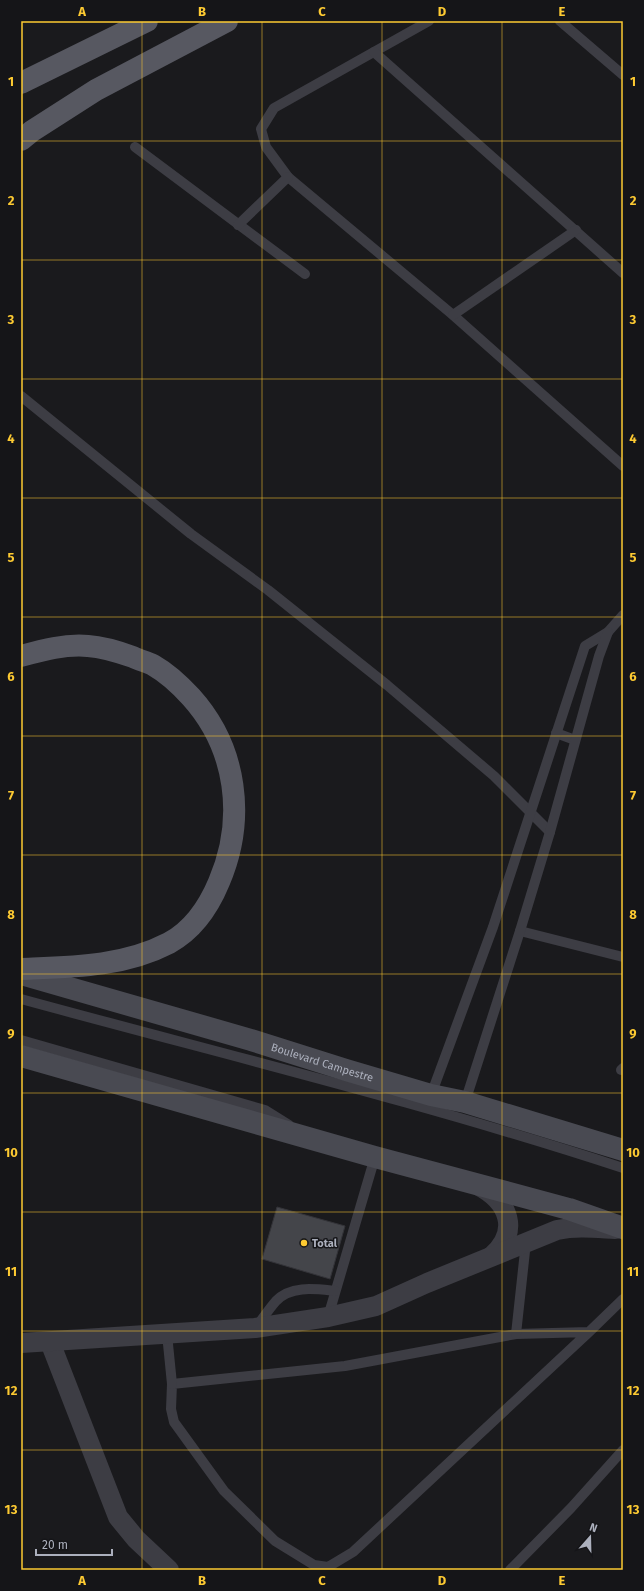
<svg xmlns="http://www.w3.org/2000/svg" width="644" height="1591" viewBox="0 0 644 1591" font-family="'Fira Sans',sans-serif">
<rect width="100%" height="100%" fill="#1a1a1d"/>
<polygon fill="#44454a" stroke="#343439" points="277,1207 345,1226 330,1279 262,1259"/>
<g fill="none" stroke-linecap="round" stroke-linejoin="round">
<g stroke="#3d3d44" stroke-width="10">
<polyline points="429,21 274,108 261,129 266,147 288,177 453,315 623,466"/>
<polyline points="560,21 623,75"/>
<polyline points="374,52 623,273"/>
<polyline points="135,147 305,274"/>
<polyline points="238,225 288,177"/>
<polyline points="453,315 576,230"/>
<polyline points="21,396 191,534 268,590 387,685 494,776 550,832"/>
<polyline points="556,733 575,740"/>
<polyline points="520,931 623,957"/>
<path d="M21,999c201,55 404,104 602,169"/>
<polyline points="21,1040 265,1110 289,1125"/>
<polyline points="621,1070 623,1068"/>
<polyline points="431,1095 493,927 585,646 608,632 623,615"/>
<polyline points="465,1102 520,931 550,832 599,656 608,632"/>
<polyline points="328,1317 375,1157"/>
<path d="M257,1326c6,-8 12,-17 19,-25 15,-16 40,-12 59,-10"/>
<polyline points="589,1332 516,1334 345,1366 172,1384 171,1409 174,1422 224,1491 275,1541 314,1565 328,1567 353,1552 589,1332 623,1299"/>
<polyline points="167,1334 172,1384"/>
<polyline points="516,1334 526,1242"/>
<polyline points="510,1570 571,1508 623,1450"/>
</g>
<g stroke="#3d3d44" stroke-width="20">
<path d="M479,1186c30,16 41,45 13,70"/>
<polyline points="50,1342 118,1517 136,1539 169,1570"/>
<path d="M21,1343l234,-15 73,-11 48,-11 51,-23 130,-53c20,-4 38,-2 58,-1"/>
</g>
<g stroke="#494a52" stroke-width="22">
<path id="s1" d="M21,974l230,66 95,30 85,25 34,7 158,48"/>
<polyline points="21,1056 375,1157 569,1209 623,1228"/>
</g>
<g stroke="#575861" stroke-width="22">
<polyline points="21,83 147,21"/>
<polyline points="21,140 32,131 96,90 227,21"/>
<path d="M21,656c22,-6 44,-12 67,-10 15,1 31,6 45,11 6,3 14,5 20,8 14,8 27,20 38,32 46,51 55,122 28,185 -10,24 -26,48 -50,61 -46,24 -98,24 -148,26"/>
</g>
</g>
<path fill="none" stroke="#fdca32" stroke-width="1" stroke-opacity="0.55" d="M142,21v1549M262,21v1549M382,21v1549M502,21v1549M21,141h602M21,260h602M21,379h602M21,498h602M21,617h602M21,736h602M21,855h602M21,974h602M21,1093h602M21,1212h602M21,1331h602M21,1450h602"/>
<circle fill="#fdca32" stroke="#151518" stroke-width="1.5" cx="304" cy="1243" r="4"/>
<g text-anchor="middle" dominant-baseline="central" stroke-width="3" stroke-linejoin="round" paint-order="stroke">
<g font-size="11" fill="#acb0bd" stroke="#151518">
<text stroke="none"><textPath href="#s1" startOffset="314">Boulevard Campestre</textPath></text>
</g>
<g font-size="11" font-weight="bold" fill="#acb0bd" stroke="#151518" text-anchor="start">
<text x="312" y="1243">Total</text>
</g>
</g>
<rect width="644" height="1591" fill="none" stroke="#151518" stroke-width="44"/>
<g transform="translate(590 1537) rotate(20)" stroke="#151518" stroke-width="3" paint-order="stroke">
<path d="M0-3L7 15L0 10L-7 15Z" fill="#acb0bd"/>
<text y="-6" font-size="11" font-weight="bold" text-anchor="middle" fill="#acb0bd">N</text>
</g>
<path d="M36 1549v6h76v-6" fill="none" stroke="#acb0bd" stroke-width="2"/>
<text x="42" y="1549" font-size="12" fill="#acb0bd" stroke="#151518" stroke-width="3" paint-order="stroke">20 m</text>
<rect x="22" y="22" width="600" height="1547" fill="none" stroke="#fdca32" stroke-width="1.5"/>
<g font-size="13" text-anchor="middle" font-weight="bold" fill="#fdca32">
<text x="82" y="16">A</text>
<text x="202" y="16">B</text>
<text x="322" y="16">C</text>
<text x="442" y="16">D</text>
<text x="562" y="16">E</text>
<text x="11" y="86">1</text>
<text x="633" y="86">1</text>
<text x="11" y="205">2</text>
<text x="633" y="205">2</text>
<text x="11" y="324">3</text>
<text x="633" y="324">3</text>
<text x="11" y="443">4</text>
<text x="633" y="443">4</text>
<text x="11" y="562">5</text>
<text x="633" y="562">5</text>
<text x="11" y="681">6</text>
<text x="633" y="681">6</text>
<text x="11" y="800">7</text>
<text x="633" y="800">7</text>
<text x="11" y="919">8</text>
<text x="633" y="919">8</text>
<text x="11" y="1038">9</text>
<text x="633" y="1038">9</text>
<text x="11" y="1157">10</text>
<text x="633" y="1157">10</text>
<text x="11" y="1276">11</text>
<text x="633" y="1276">11</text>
<text x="11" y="1395">12</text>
<text x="633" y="1395">12</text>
<text x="11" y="1514">13</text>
<text x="633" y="1514">13</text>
<text x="82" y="1585">A</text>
<text x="202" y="1585">B</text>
<text x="322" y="1585">C</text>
<text x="442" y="1585">D</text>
<text x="562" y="1585">E</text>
</g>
</svg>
